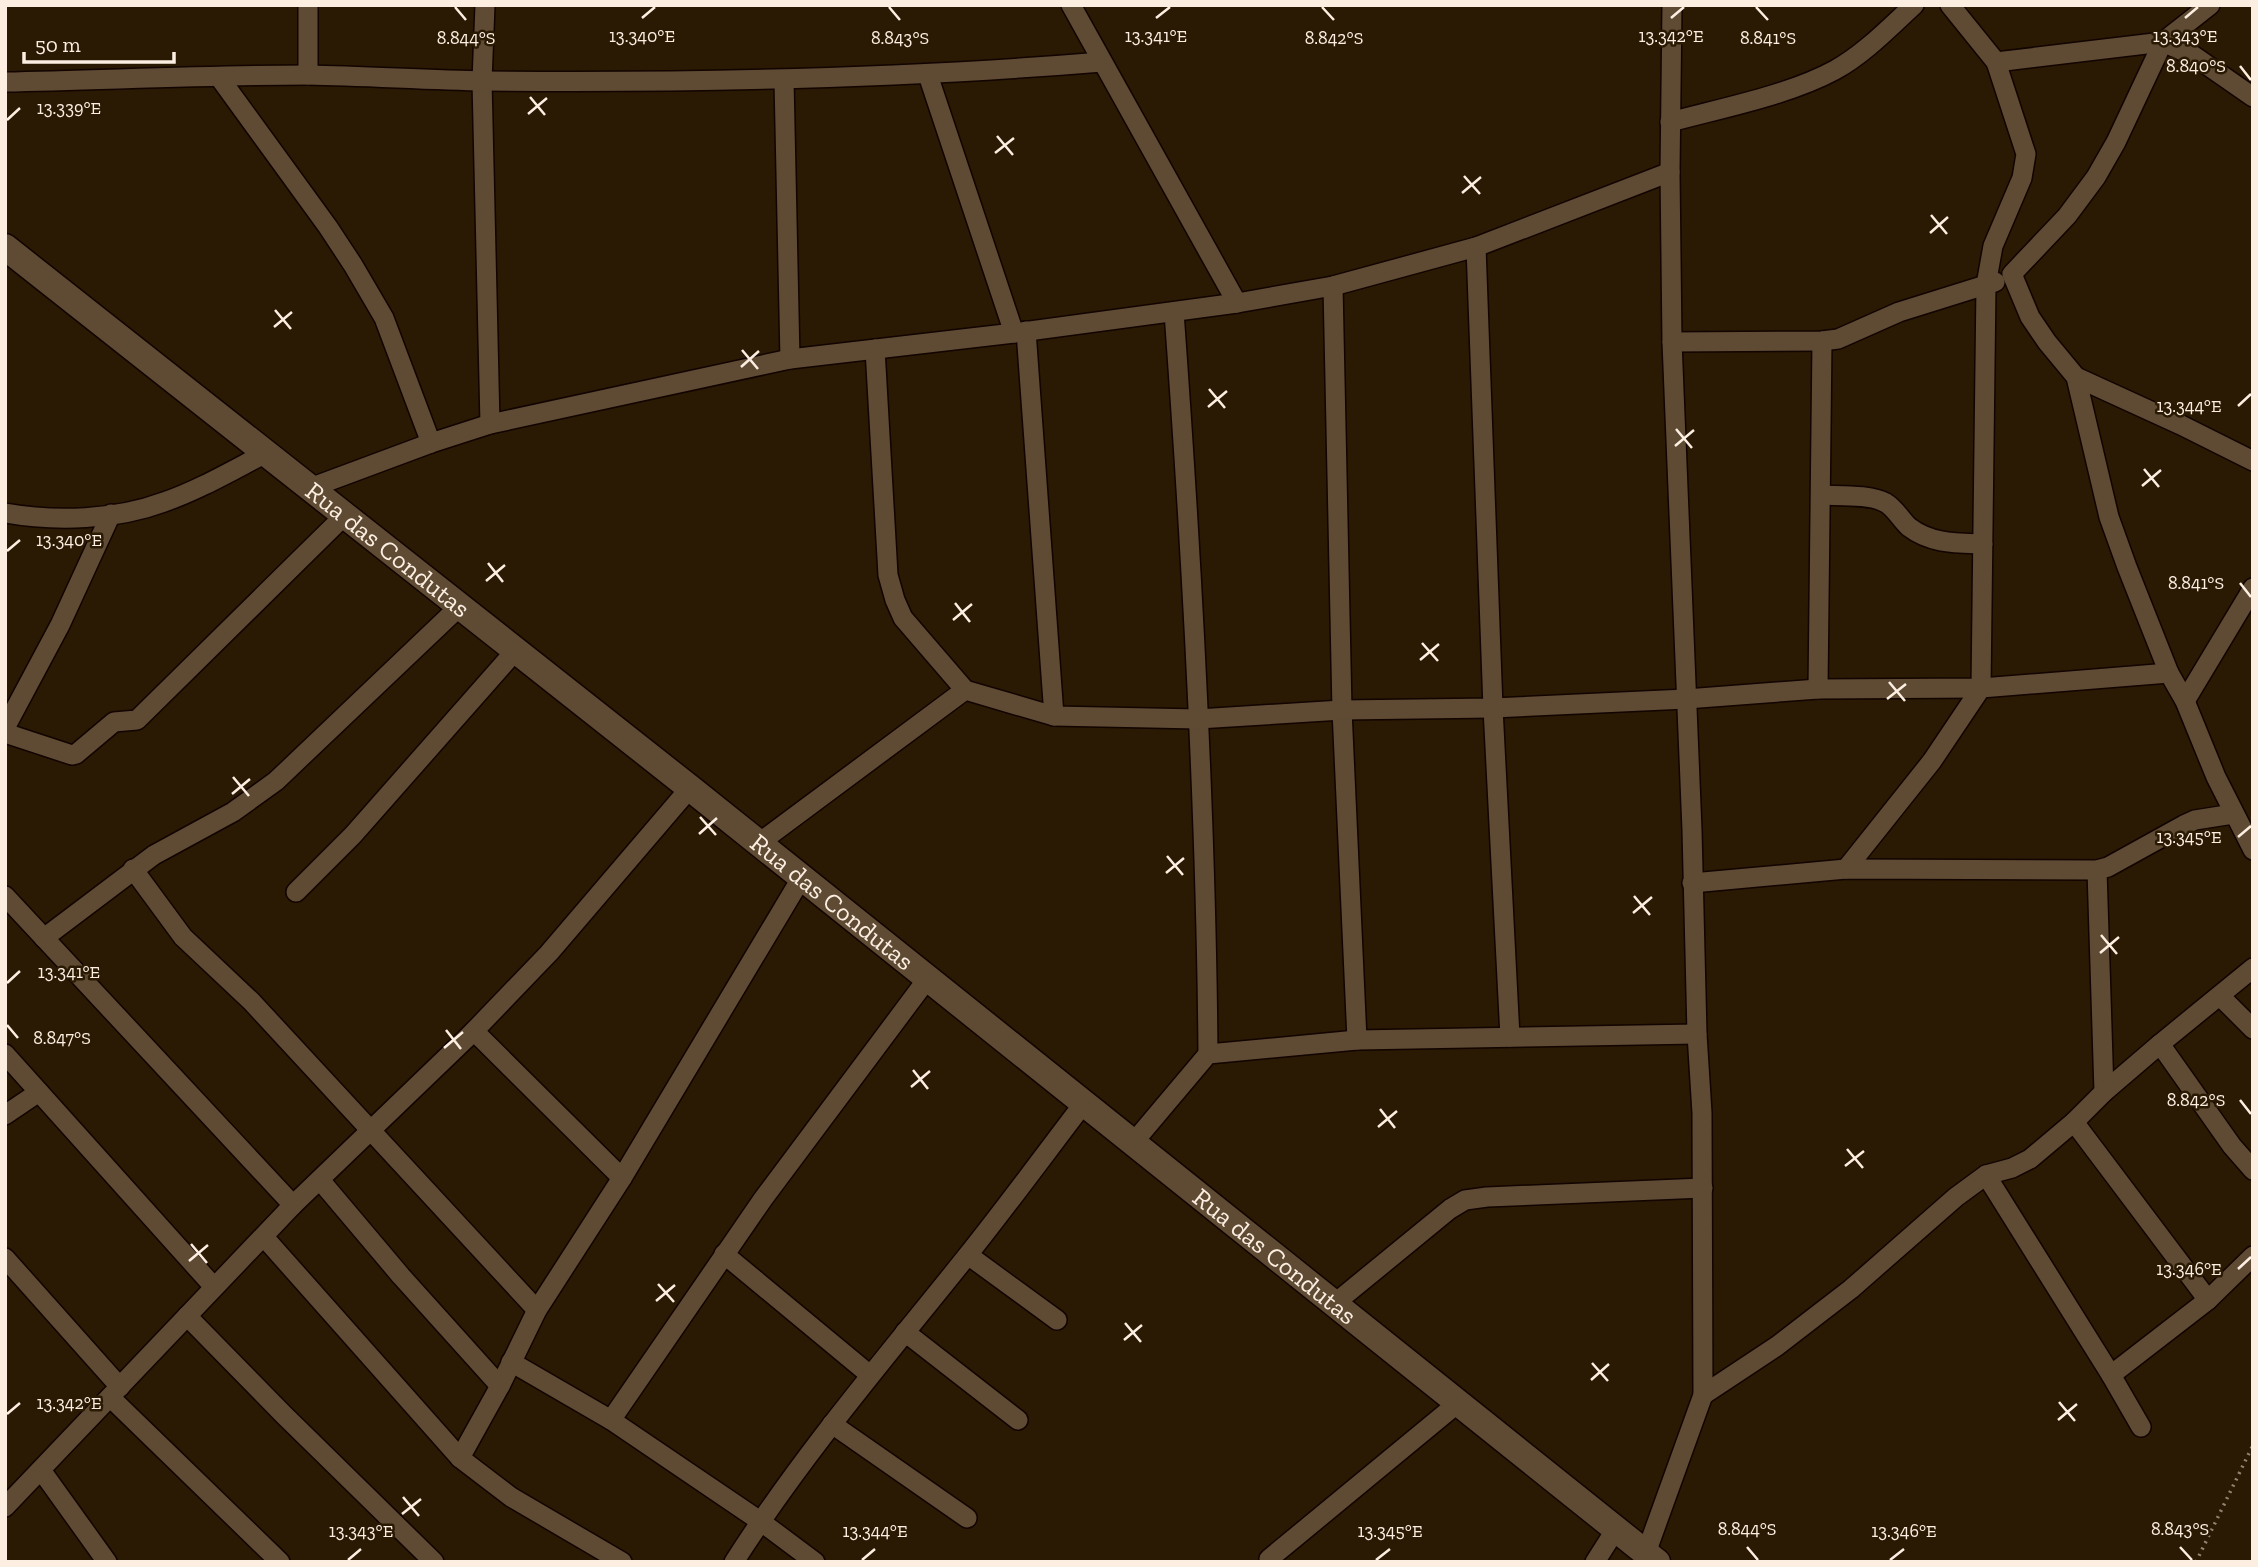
<svg xmlns="http://www.w3.org/2000/svg" width="2258" height="1567" viewBox="0 0 2258 1567" font-family="'Zilla Slab',serif">
<rect width="100%" height="100%" fill="#2a1903"/>
<g fill="none" stroke-linecap="round" stroke-linejoin="round">
<g stroke="#120400" stroke-width="22">
<g id="street">
<polyline points="308,5 308,75"/>
<polyline points="485,5 482,81 490,424"/>
<polyline points="1071,5 1237,303"/>
<polyline points="2210,5 2163,42 2116,142 2096,177 2067,216 2012,274 2030,317 2047,342 2076,377 2109,517 2127,567 2169,673 2185,701 2216,777 2253,850"/>
<polyline points="1996,62 2163,42 2194,56 2253,97"/>
<polyline points="928,75 1014,333"/>
<polyline points="219,77 328,227 353,265 384,318 431,443"/>
<polyline points="784,80 790,359"/>
<path d="M5,82c101,-2 202,-7 303,-7 59,1 118,5 177,6 206,2 411,-2 617,-19"/>
<path d="M1670,122c52,-14 119,-27 165,-52 29,-16 54,-42 79,-65"/>
<polyline points="1476,247 1493,708 1510,1037"/>
<polyline points="1333,286 1342,710 1357,1040"/>
<path d="M1174,312c18,247 32,494 34,742"/>
<polyline points="1026,331 1054,716"/>
<polyline points="1672,342 1822,341 1838,339 1899,312 1995,282"/>
<polyline points="875,349 888,575 895,600 903,618 965,690"/>
<polyline points="2076,377 2181,425 2253,461"/>
<polyline points="310,488 431,443 490,424 790,359 1014,333 1237,303 1333,286 1476,247 1670,172"/>
<path d="M1821,495c17,1 50,-1 65,8 9,5 15,17 23,24 22,17 48,16 74,17"/>
<path d="M5,513c51,9 111,7 159,-11 35,-12 69,-32 102,-49"/>
<polyline points="1818,689 1822,341"/>
<polyline points="2185,701 2253,588"/>
<polyline points="5,728 60,625 111,514"/>
<polyline points="5,733 72,755 76,754 114,722 137,720 344,516"/>
<polyline points="759,843 965,690 1054,716 1198,719 1342,710 1493,708 1686,699 1818,689 1981,688 2169,673"/>
<polyline points="133,869 183,937 251,1001 537,1310"/>
<polyline points="1846,869 1932,761 1981,688 1986,285 1993,246 2022,178 2026,154 1996,62 1950,5"/>
<polyline points="2097,870 2104,1092"/>
<polyline points="1692,883 1846,869 2097,870 2108,867 2184,825 2195,820 2233,814"/>
<polyline points="296,892 353,835 516,650"/>
<polyline points="5,896 293,1205"/>
<polyline points="44,938 154,855 233,812 276,781 460,606"/>
<polyline points="2220,996 2253,1029"/>
<polyline points="474,1031 622,1178"/>
<polyline points="2160,1044 2232,1146 2253,1170"/>
<polyline points="5,1054 214,1287"/>
<polyline points="5,1115 39,1092"/>
<polyline points="2074,1122 2208,1300"/>
<polyline points="1133,1143 1208,1054 1357,1040 1697,1034"/>
<polyline points="1986,1175 2111,1375 2141,1427"/>
<polyline points="320,1180 401,1276 500,1386"/>
<polyline points="264,1237 460,1458 511,1497 622,1562"/>
<polyline points="724,1254 870,1375"/>
<polyline points="968,1255 1057,1320"/>
<polyline points="5,1258 120,1387"/>
<polyline points="1334,1304 1450,1209 1465,1200 1487,1197 1703,1188"/>
<polyline points="187,1316 284,1415 434,1562"/>
<polyline points="905,1332 1018,1420"/>
<polyline points="511,1362 611,1420 760,1521 815,1562"/>
<polyline points="2111,1375 2208,1300 2253,1256"/>
<polyline points="1703,1395 1777,1346 1851,1289 1956,1197 1986,1175 2012,1168 2030,1159 2074,1122 2104,1092 2160,1044 2253,968"/>
<polyline points="110,1397 280,1562"/>
<polyline points="611,1420 763,1199 928,978"/>
<polyline points="832,1424 967,1518"/>
<polyline points="460,1458 500,1386 537,1310 622,1178 802,877"/>
<polyline points="41,1470 107,1562"/>
<polyline points="5,1507 293,1205 474,1031 549,953 690,788"/>
<polyline points="1646,1553 1703,1395 1702,1113 1697,1034 1692,830 1672,342 1670,172 1672,5"/>
<polyline points="1269,1559 1458,1403"/>
<path d="M734,1562c69,-108 153,-206 233,-306 40,-50 78,-102 117,-153"/>
<polyline points="1595,1562 1616,1529"/>
</g>
</g>
<g stroke="#120400" stroke-width="29">
<g id="secondary">
<path id="s1" d="M5,247l685,541 967,774"/>
</g>
</g>
<polyline stroke="#928371" stroke-width="3.5" stroke-dasharray="2 5" stroke-linecap="butt" points="2196,1562 2253,1445"/>
<use href="#street" stroke="#5f4b34" stroke-width="19"/>
<use href="#secondary" stroke="#5f4b34" stroke-width="26"/>
</g>
<path fill="none" stroke="#fcefe2" stroke-width="2.5" d="M455,7l11,13M889,7l11,13M1322,7l12,13M1756,7l12,13M642,18l13,-11M1156,18l14,-11M1671,18l13,-11M2185,18l13,-11M2240,66l11,14M530,97l15,18M528,114l19,-16M7,120l13,-12M997,136l16,19M995,153l19,-15M1464,176l16,18M1462,193l19,-16M1931,215l16,19M1930,233l18,-16M275,310l16,19M274,327l18,-15M742,350l16,19M741,367l18,-16M1209,389l16,19M2238,406l13,-12M1208,407l19,-16M1676,429l16,19M1675,446l19,-16M2144,469l15,18M2142,486l19,-16M7,551l13,-11M488,563l15,19M486,581l19,-16M2240,583l11,14M955,603l15,19M953,620l19,-16M1422,643l16,18M1420,660l19,-16M1889,682l16,19M1887,699l19,-15M233,777l16,19M232,794l18,-15M700,817l16,18M699,834l18,-16M2238,837l13,-11M1167,856l16,19M1166,873l18,-15M1634,896l16,19M1633,913l19,-16M2101,935l16,19M2100,953l19,-16M7,983l13,-12M7,1025l11,13M446,1030l15,19M444,1048l19,-16M913,1070l15,19M911,1087l19,-16M2240,1100l11,14M1380,1109l15,19M1378,1127l19,-16M1847,1149l16,19M1845,1166l19,-15M191,1244l16,19M189,1261l19,-16M2238,1269l13,-12M658,1284l16,18M656,1301l19,-16M1125,1323l16,19M1124,1340l18,-15M1592,1363l16,18M1591,1380l18,-16M2059,1402l16,19M7,1414l13,-11M2058,1420l19,-16M403,1497l16,19M402,1514l19,-15M1747,1547l11,13M2180,1547l12,13M348,1560l13,-11M862,1560l13,-11M1376,1560l14,-11M1890,1560l14,-11"/>
<g text-anchor="middle" dominant-baseline="central" stroke-width="5" stroke-linejoin="round" paint-order="stroke">
<g font-size="26" fill="#fcefe2" stroke="#2a1903">
<text stroke="none"><textPath href="#s1" startOffset="488">Rua das Condutas</textPath></text>
<text stroke="none"><textPath href="#s1" startOffset="1055">Rua das Condutas</textPath></text>
<text stroke="none"><textPath href="#s1" startOffset="1622">Rua das Condutas</textPath></text>
</g>
</g>
<g font-size="18" text-anchor="middle" fill="#fcefe2" stroke="#2a1903" stroke-width="5" stroke-linejoin="round" paint-order="stroke">
<text x="642" y="42">13.340°E</text>
<text x="1156" y="42">13.341°E</text>
<text x="1671" y="42">13.342°E</text>
<text x="2185" y="42">13.343°E</text>
<text x="466" y="44">8.844°S</text>
<text x="900" y="44">8.843°S</text>
<text x="1334" y="44">8.842°S</text>
<text x="1768" y="44">8.841°S</text>
<text x="2196" y="72">8.840°S</text>
<text x="69" y="114">13.339°E</text>
<text x="2189" y="412">13.344°E</text>
<text x="69" y="546">13.340°E</text>
<text x="2196" y="589">8.841°S</text>
<text x="2189" y="843">13.345°E</text>
<text x="69" y="978">13.341°E</text>
<text x="62" y="1044">8.847°S</text>
<text x="2196" y="1106">8.842°S</text>
<text x="2189" y="1275">13.346°E</text>
<text x="69" y="1409">13.342°E</text>
<text x="1747" y="1535">8.844°S</text>
<text x="2180" y="1535">8.843°S</text>
<text x="361" y="1537">13.343°E</text>
<text x="875" y="1537">13.344°E</text>
<text x="1390" y="1537">13.345°E</text>
<text x="1904" y="1537">13.346°E</text>
</g>
<rect width="2258" height="1567" fill="none" stroke="#fcefe2" stroke-width="14"/>
<path d="M24 52v10h150v-10" fill="none" stroke="#fcefe2" stroke-width="3.5"/>
<text x="35" y="52" font-size="21" fill="#fcefe2" stroke="#2a1903" stroke-width="5" paint-order="stroke">50 m</text>
</svg>
